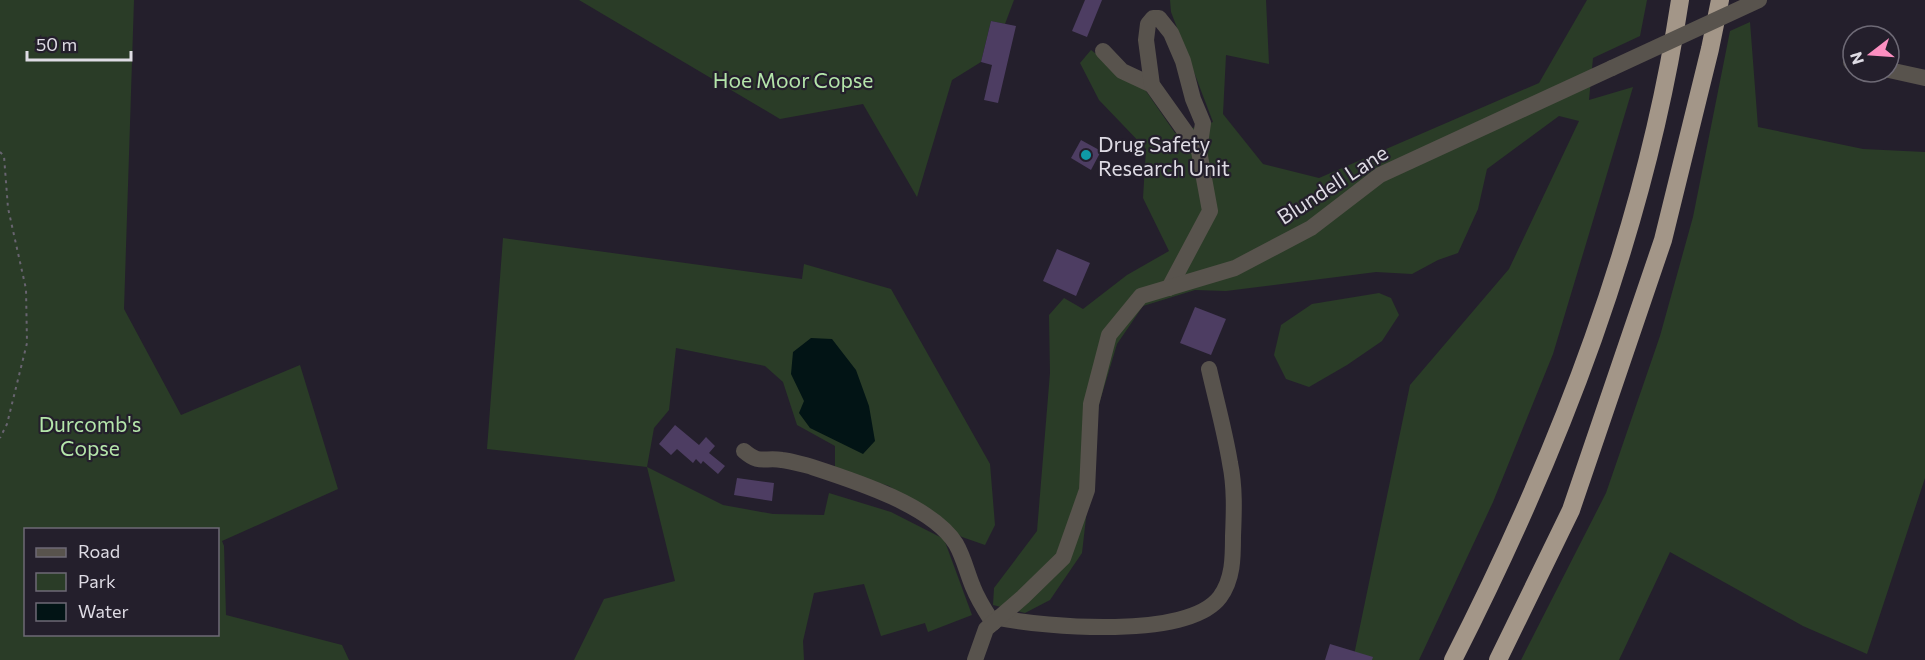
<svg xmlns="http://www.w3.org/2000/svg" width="1925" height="660" viewBox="0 0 1925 660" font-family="Commissioner,sans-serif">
<rect width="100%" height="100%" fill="#241f2c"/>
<g fill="#2a3c27" fill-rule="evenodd">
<path d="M0,0h134l-10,309 57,106 119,-50 38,124 -116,52 2,5 2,69 116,30 7,15h-349zM26,530h192v104h-192z"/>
<polygon points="579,0 1014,0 1005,24 991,21 981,62 952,80 917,197 863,104 780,119"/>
<polygon points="1170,0 1266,0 1269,64 1226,55 1223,114 1263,164 1319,178 1539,83 1587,0 1647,0 1640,36 1593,58 1589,100 1633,87 1553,354 1493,502 1419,660 1353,660 1410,385 1509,269 1579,121 1559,116 1487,169 1478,209 1458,253 1438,260 1412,274 1376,272 1226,291 1195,290 1143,306 1117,344 1099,404 1082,553 1050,600 1025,613 993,605 994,588 1037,531 1050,373 1049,315 1064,298 1083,309 1127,275 1169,251 1143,198 1146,149 1099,100 1080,63 1091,50 1146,91 1175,133 1213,122 1171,12"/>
<polygon points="1750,22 1758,127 1863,149 1925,152 1925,478 1867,654 1803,626 1670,552 1619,660 1521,660 1606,493 1660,336 1693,217 1730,31"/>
<polygon points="503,238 802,279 804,264 891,289 990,464 995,525 985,545 962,537 889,486 835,469 835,446 797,425 783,382 765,366 676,348 669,410 654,428 647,467 723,505 773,514 824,515 829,493 891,512 944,539 972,615 928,632 925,623 881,636 864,584 814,593 803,641 804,660 574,660 604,599 675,581 647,467 487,449"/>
<polygon points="1379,293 1391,298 1399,315 1382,341 1347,365 1309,387 1286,379 1274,355 1281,325 1312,304"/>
</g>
<polygon fill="#021415" points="811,338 832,339 856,370 869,406 875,441 863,454 810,428 799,413 804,401 791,374 793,352"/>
<g fill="#4d3d62">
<polygon points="1085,0 1102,0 1087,37 1072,31"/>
<polygon points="991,21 1016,26 998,103 984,100 992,65 981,62"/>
<polygon points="1081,140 1101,151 1091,170 1071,158"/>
<polygon points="1057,249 1090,263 1076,296 1043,281"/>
<polygon points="1195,307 1226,319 1211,355 1180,343"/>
<polygon points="675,425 699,445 706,437 715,446 709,453 725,466 718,474 703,461 701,464 696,459 693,463 677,449 671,455 659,444"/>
<polygon points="737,478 774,483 772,501 734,495"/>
<polygon points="1330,644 1373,657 1372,660 1325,660"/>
</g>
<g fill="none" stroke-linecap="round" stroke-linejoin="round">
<polyline stroke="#686470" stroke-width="2" stroke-dasharray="3 4.5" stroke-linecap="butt" points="0,152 4,156 8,208 26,289 27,343 7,424 0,438"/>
<g stroke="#58534d" stroke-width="16">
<polyline points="1103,51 1122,71 1152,85"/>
<polyline points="1851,62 1853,62"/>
<polyline points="1889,70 1925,78"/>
<polyline points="1169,288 1210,211 1199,151 1152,85 1146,40 1148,24 1153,18 1159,18 1171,33 1183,61 1193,99 1203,123 1199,151"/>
<path d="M744,451c16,14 20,6 38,9 9,1 18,4 27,6 43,14 123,39 147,78 8,14 11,29 17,43 5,13 13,25 20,36"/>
<path d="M998,618c48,9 190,22 222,-21 13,-18 13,-39 13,-61 1,-24 2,-49 -3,-73 -5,-31 -14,-63 -21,-94"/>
<polyline points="975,660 986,629 1023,597 1063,558 1087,490 1091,404 1109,335 1141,296 1235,268 1311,228 1380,175 1612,68"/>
</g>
<g stroke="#a39688" stroke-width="18">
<path d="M1453,660c106,-208 192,-429 227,-660"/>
<polyline points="1498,660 1571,510 1663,240 1710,49 1720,0"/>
</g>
<polyline stroke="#58534d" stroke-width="16" points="1612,68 1759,0"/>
</g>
<circle fill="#0f9aa8" stroke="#241f2c" stroke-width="2" cx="1086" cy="155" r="6"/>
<g text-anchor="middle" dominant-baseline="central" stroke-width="4.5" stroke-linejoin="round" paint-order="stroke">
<g font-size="21" fill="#b4e5aa" stroke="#241f2c">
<text x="793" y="79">Hoe Moor Copse</text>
<text x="90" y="423">Durcomb's<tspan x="90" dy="24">Copse</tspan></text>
</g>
<g font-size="21" fill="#dedbe4" stroke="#241f2c" text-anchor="start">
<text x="1098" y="143">Drug Safety<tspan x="1098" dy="24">Research Unit</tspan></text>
</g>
<g font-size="21" fill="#dedbe4" stroke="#241f2c">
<text transform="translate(1332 184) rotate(-33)">Blundell Lane</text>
</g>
</g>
<rect x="24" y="528" width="195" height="108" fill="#241f2c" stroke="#6e6a76" stroke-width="1.5"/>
<rect x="36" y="548" width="30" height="9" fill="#58534d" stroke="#6e6a76" stroke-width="1.5"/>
<text x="78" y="558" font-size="18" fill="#dedbe4">Road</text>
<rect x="36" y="573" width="30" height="18" fill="#2a3c27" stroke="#6e6a76" stroke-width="1.5"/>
<text x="78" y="588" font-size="18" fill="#dedbe4">Park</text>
<rect x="36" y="603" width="30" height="18" fill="#021415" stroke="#6e6a76" stroke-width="1.5"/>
<text x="78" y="618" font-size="18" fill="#dedbe4">Water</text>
<g transform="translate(1871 54) rotate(253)"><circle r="28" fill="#241f2c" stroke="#6e6a76" stroke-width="1.5"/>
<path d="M0-4.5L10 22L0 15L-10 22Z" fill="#fc8fc1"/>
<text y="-9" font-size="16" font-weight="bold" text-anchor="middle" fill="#dedbe4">N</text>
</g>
<path d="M27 51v9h104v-9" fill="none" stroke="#dedbe4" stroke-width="3"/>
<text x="36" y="51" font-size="18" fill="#dedbe4" stroke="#241f2c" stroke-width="4.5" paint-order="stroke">50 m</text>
</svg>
